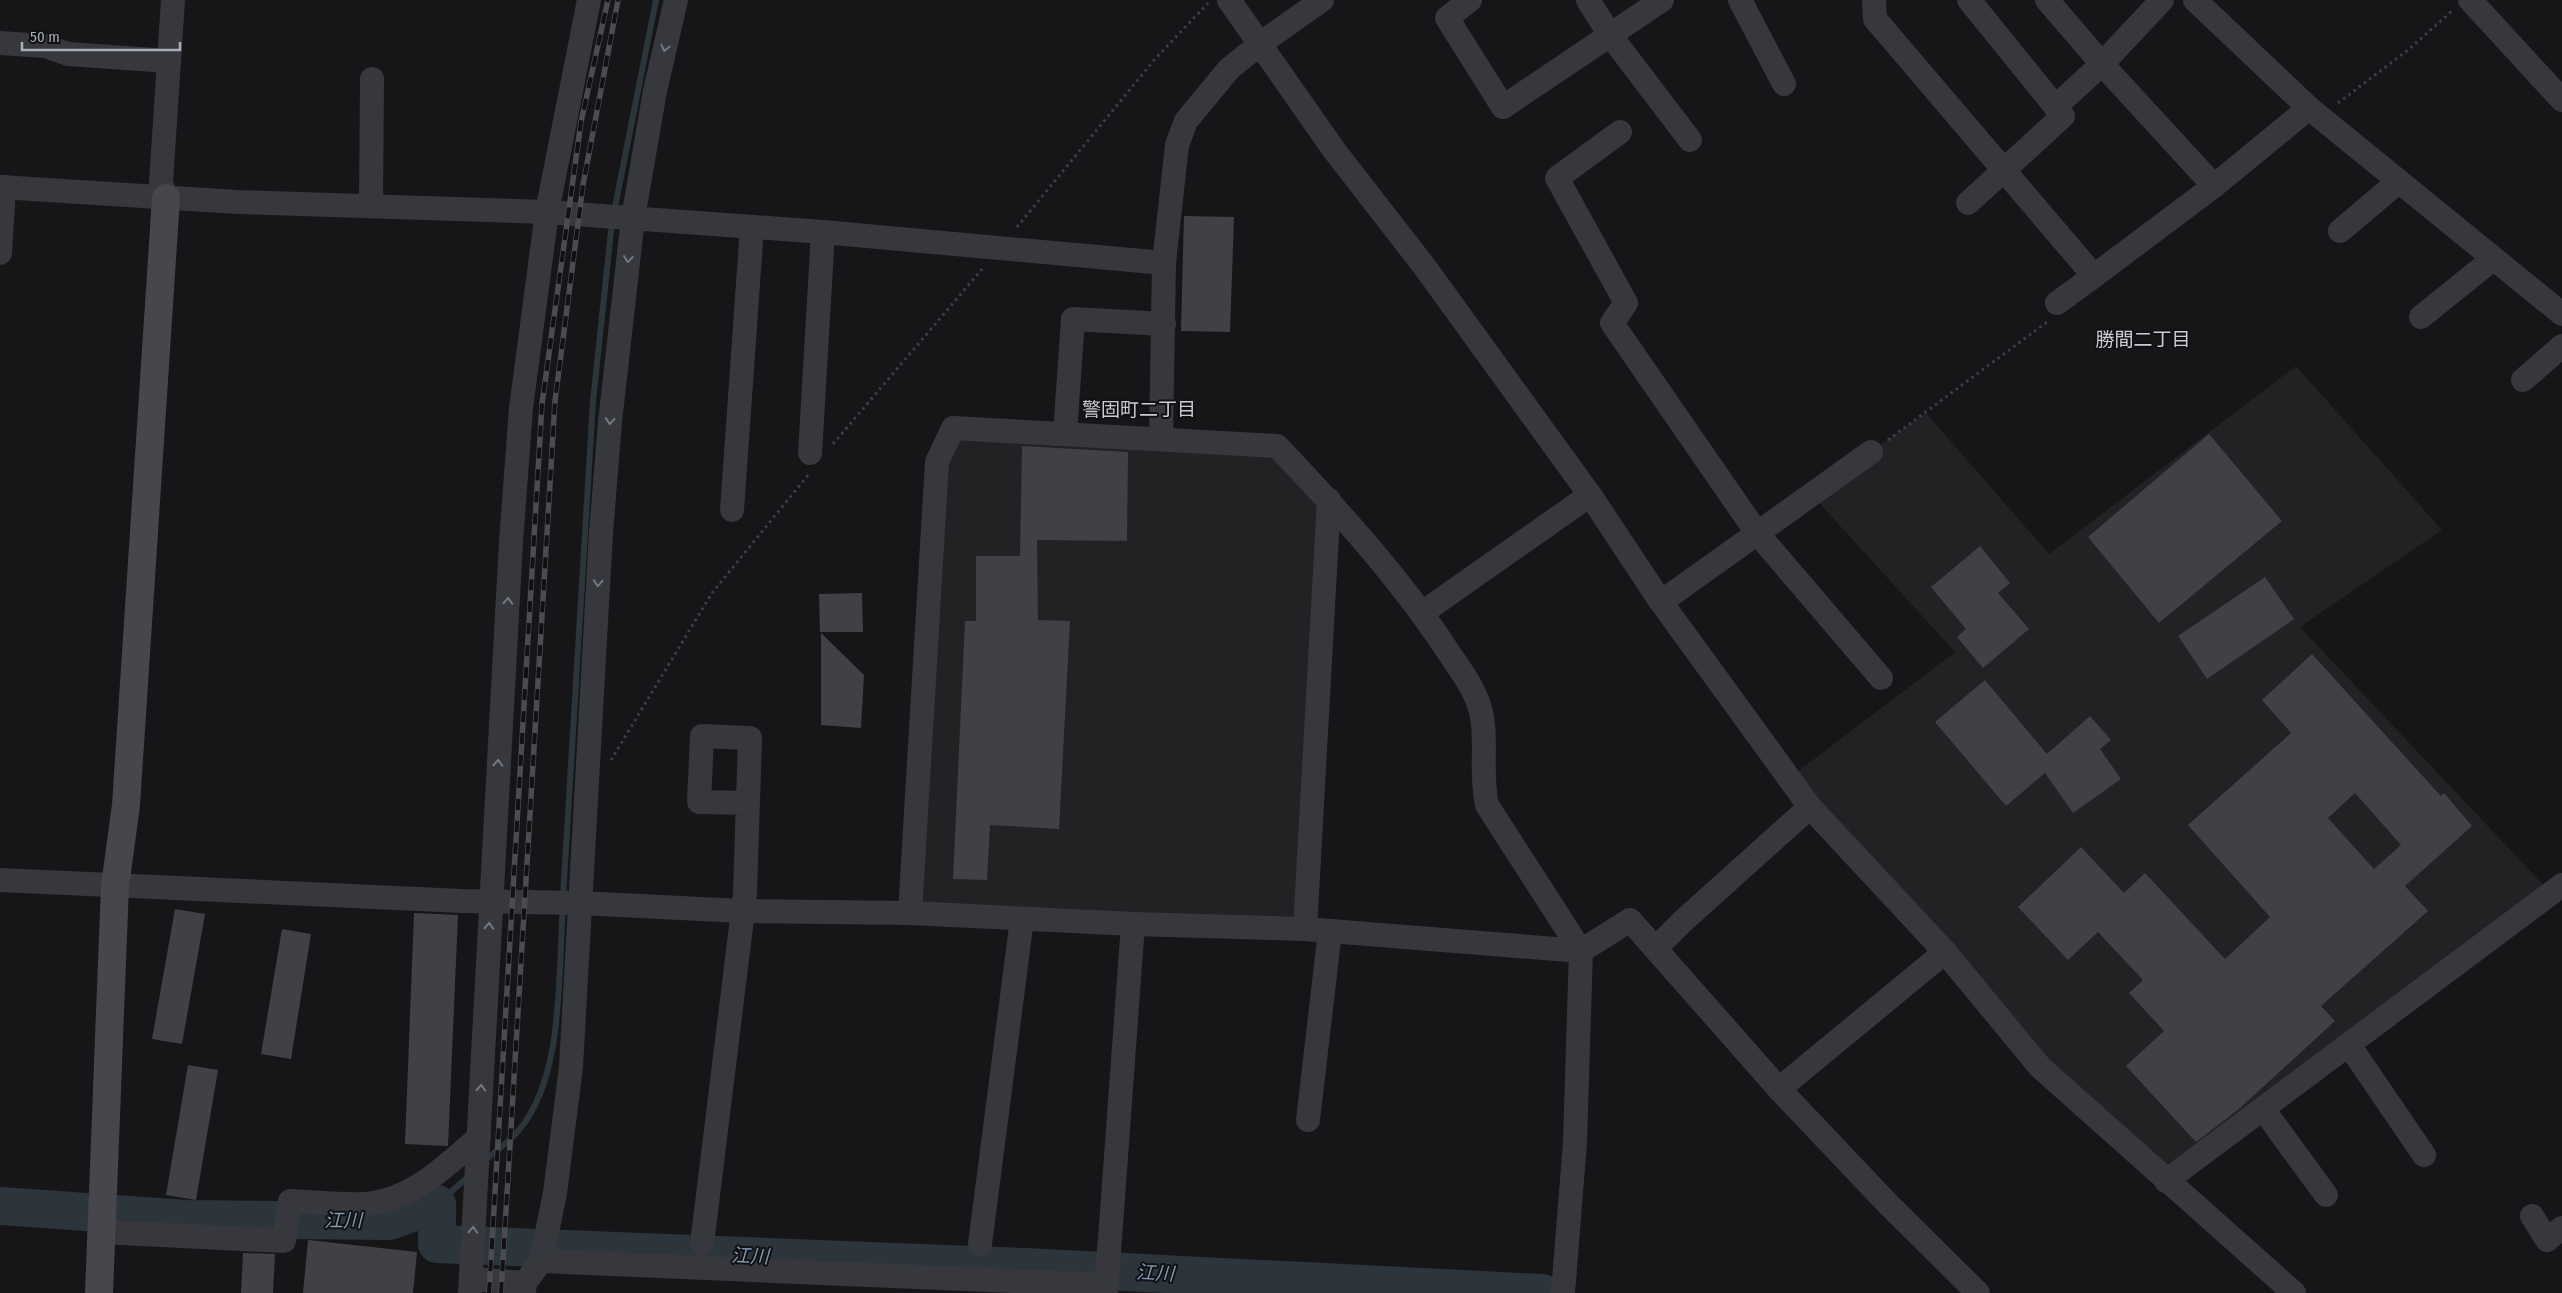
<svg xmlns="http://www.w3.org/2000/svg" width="2562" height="1293" viewBox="0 0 2562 1293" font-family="'Fira Sans Condensed','Noto Sans JP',sans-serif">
<rect width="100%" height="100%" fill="#161618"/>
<g fill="#222225">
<polygon points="2296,366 2442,530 2300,627 2551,893 2166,1181 2115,1134 1788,779 1955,652 1811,494 1926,413 2049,554"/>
<polygon points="953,428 1277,446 1329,500 1305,929 910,913 937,462"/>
</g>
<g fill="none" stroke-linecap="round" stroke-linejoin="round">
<g stroke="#2c353c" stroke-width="6">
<polyline points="614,212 656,0"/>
<polyline points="563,897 593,401 612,222"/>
<path d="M484,1161c12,-10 25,-19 35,-31 45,-53 39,-155 44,-223"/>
<polyline points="437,1204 470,1175"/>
</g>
<polyline stroke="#2c353c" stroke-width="38" points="0,1206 186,1219 390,1221 437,1204 437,1244 1025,1267 1542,1293"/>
</g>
<g fill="#404145" fill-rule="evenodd">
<polygon points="1184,216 1234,217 1230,332 1181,331"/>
<polygon points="2209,434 2282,521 2159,623 2088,537"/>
<polygon points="1022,446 1128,452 1127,541 1037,540 1038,620 1070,621 1059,829 990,825 987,880 953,879 965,621 976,621 976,556 1020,556"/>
<polygon points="1980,546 2010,583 1998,593 2029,629 1983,668 1957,637 1966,629 1931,587"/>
<polygon points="2265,577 2294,619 2207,679 2178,636"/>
<polygon points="862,593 863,632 820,632 819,594"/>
<polygon points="821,633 864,675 861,728 821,725"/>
<path d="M2312,654l107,118 22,24 3,-3 28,33 -67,60 23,25 -107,95 14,15 -96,88 -43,33 -70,-76 38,-35 -35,-38 14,-13 -45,-48 -30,28 -50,-53 63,-60 43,46 21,-20 80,86 45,-42 -82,-92 103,-92 -29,-33zM2355,793l46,52 -27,24 -46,-51z"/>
<polygon points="1985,680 2047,754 2090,716 2111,740 2100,749 2121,779 2073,813 2045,773 2006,806 1935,722"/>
<polygon points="175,909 205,914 182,1044 152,1039"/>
<polygon points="414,913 458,915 448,1146 405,1144"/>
<polygon points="282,929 311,934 291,1059 261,1054"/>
<polygon points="188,1065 218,1070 196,1200 166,1195"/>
<polygon points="308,1240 417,1252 413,1293 303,1293"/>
<polygon points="243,1253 275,1254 273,1293 241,1293"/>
</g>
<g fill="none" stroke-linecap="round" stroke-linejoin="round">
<g stroke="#3d3f44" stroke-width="3" stroke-dasharray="2.5 4" stroke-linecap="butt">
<polyline points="2338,103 2408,50 2452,11"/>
<polyline points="1017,227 1155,59 1208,3"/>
<polyline points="1888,440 2047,322"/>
<polyline points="833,444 983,268"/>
<polyline points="611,760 712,593 809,474"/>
</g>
<g stroke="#37383d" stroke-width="24">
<polyline points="1229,0 1334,150 1424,266 1590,495 1661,602 1810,807 1945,952 2040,1067 2294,1293"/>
<polyline points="1470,0 1447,18 1503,107 1610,35 1690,140"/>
<polyline points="1588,0 1610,35 1662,0"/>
<polyline points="1740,0 1784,84"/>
<polyline points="1874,0 1875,19 2094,276 2057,303"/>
<polyline points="2047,0 2102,64 2162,0"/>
<polyline points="2195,0 2309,108 2214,186"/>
<polyline points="2470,0 2562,100"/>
<polyline points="0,43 45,46 68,54 169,61"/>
<polyline points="2055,107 2102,64 2214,186 2094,276"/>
<polyline points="2309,108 2562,314"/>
<polyline points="1620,132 1557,178 1626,303 1612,323 1757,533 1881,678"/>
<polyline points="0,187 238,202 547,212 823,232 1164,263"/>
<polyline points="166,198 161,182 173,0"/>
<polyline points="1968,203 2063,116 1969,0"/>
<polyline points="371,206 372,79"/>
<polyline points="2340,231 2398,182"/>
<polyline points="0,253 4,187"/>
<polyline points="2421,317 2493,259"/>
<polyline points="2523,380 2562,346"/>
<polyline points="1065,434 1073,319 1164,324"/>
<polyline points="1161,438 1164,263 1177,145 1186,121 1229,69 1260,44 1322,0"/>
<polyline points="810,453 823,232"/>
<polyline points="732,510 752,227"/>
<polyline points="1661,602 1871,452"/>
<polyline points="1422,613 1590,495"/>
<polyline points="0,880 462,901 579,903 742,911 910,913 1133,924 1305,929 1581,951 1630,920 1779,1089 1888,1204 1978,1293"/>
<path d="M910,913l27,-451 16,-34 324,18c61,64 122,131 170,204 14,21 31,42 35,67 5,29 -2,56 5,88l94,146 -6,191 -12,151"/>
<polyline points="1305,929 1329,500"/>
<polyline points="1656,948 1683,921 1810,807"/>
<polyline points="2349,1045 2424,1155"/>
<polyline points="1779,1089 1945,952"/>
<polyline points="2263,1109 2326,1195"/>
<polyline points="1308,1120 1330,931"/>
<polyline points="2166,1181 2562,885"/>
<polyline points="2532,1216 2547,1240 2562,1228"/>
<path d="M102,1232l182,9 6,-40c24,1 50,4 74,3 47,-3 82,-38 115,-67"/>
<polyline points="702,1244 745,894 750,738 702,736 699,802 748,803"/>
<polyline points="980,1244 1022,919"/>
<polyline points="541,1261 1106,1285"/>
<polyline points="471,1279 525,1283"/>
<polyline points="470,1293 511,542 521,408 547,212 589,0"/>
<polyline points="524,1293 525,1283 541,1261 555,1193 571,1067 601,533 610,422 633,218 655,91 676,0"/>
<polyline points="1106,1293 1133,924"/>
</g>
<polyline stroke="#45474d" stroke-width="28" points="99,1293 115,886 126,805 166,198"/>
<g stroke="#4a4c52" stroke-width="5.5">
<g id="rail">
<polyline points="489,1293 542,404 581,122 608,0"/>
<polyline points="501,1293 555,401 583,185 618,0"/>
</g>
</g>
<use href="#rail" stroke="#111113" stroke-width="4" stroke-dasharray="11" stroke-linecap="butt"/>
</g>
<defs><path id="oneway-chevron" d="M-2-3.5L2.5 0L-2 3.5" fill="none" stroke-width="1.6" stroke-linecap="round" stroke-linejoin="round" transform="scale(1.25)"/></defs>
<g stroke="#757881">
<use href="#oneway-chevron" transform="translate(665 48) rotate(103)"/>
<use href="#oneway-chevron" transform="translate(628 259) rotate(97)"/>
<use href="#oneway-chevron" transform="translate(610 421) rotate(95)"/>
<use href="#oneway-chevron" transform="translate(598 583) rotate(93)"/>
<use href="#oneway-chevron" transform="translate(508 601) rotate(-87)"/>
<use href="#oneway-chevron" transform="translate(498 763) rotate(-87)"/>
<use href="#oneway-chevron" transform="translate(489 926) rotate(-87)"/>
<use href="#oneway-chevron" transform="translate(481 1088) rotate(-87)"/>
<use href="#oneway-chevron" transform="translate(473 1230) rotate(-87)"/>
</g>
<g text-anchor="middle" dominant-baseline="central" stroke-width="4" stroke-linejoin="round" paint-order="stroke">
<g font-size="19" fill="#c9ccd4" stroke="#111113">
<text x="2143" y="339">勝間二丁目</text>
<text x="1139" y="409">警固町二丁目</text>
</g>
<g font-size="19" font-style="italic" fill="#7f9bb3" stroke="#111113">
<text x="343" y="1220">江川</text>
<text transform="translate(750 1256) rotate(2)">江川</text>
<text transform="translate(1155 1273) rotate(3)">江川</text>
</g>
</g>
<path d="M22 42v8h158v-8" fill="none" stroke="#a8adb8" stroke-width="2.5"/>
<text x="30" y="42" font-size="15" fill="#a8adb8" stroke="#111113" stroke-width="4" paint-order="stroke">50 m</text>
</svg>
